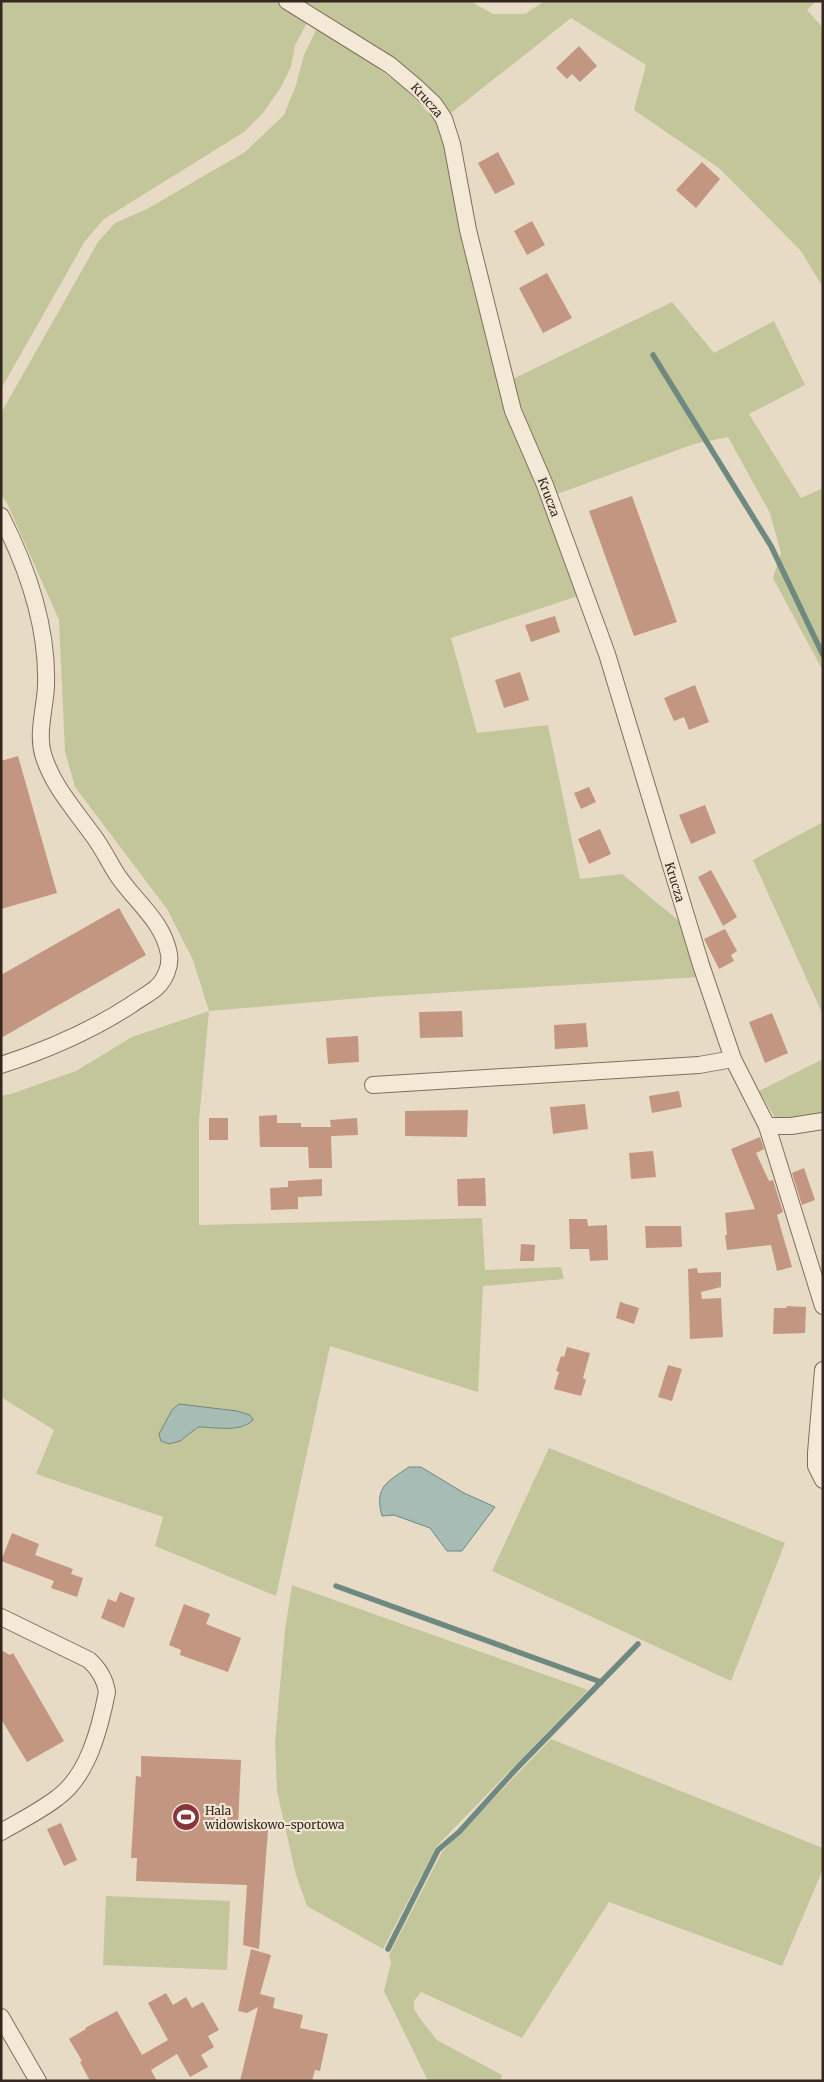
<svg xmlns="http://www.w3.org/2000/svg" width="824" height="2082" viewBox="0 0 824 2082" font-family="Merriweather,serif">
<rect width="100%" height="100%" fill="#e8dbc5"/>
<g fill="#c3c59a">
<polygon points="1,1 277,1 307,23 295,45 291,67 281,87 263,113 244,132 104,219 85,241 1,389"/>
<polygon points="299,1 470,1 493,14 525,14 545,1 816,1 807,10 823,28 823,283 821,284 801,251 719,168 634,110 646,65 571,18 451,113 399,68"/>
<polygon points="319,24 403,87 443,128 449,175 484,317 581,595 451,638 477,733 548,725 580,879 622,874 684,925 699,977 373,997 209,1011 199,1121 199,1225 482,1218 485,1270 561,1267 564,1279 483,1286 478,1392 330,1346 276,1596 155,1546 163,1517 36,1474 54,1430 1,1397 1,1096 11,1094 76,1071 132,1037 209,1011 193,960 167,909 75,787 65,751 59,620 7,503 1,495 1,413 98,242 115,223 147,209 245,152 284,115 296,85 304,55"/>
<polygon points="672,302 714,353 774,321 805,385 749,414 801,498 823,488 823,671 773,578 781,553 770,513 728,437 694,444 557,494 520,405 513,379"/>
<polygon points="823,822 823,1015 753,860"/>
<polygon points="823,1059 823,1117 785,1123 774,1116 759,1091"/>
<polygon points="549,1448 785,1543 731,1681 492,1571"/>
<polygon points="292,1585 588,1690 436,1847 383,1949 307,1906 296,1875 277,1791 275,1742 285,1630"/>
<polygon points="551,1739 823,1848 823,1869 782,1966 609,1902 522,2038 421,1992 414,2001 414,2009 421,2020 437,2040 502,2075 500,2081 428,2081 384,1991 391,1963 389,1955 442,1852"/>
<polygon points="106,1896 230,1901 227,1970 103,1965"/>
</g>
<g fill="#a6bcb4" stroke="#6e8980">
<path d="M179,1404l58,7 13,4 3,5c-13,13 -38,7 -55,7l-18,14 -11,3 -8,-3 -2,-7 13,-24z"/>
<path d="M409,1467h12l43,26 31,14 -33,44h-15l-17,-23 -36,-13 -12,1c-8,-29 5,-34 27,-49z"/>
</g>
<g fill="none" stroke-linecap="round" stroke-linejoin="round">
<g stroke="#6e8980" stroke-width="5.5">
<polyline points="653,355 771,546 823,655"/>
<polyline points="336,1586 601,1682"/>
<polyline points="388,1949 438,1850 459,1832 517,1768 638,1644"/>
</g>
</g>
<g fill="#c29680">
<polygon points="579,46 597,66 580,82 572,74 567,79 556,68"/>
<polygon points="498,152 515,184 495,194 478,163"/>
<polygon points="702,162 720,179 696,208 676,190"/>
<polygon points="532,221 545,245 527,255 514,231"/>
<polygon points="547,273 572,318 543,333 519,288"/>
<polygon points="632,496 677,622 634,636 589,511"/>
<polygon points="555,616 560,632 531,642 525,625"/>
<polygon points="520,672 529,700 504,708 495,680"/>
<polygon points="695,685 709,722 689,730 684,717 674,721 664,698"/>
<polygon points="18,756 57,893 1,909 1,761"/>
<polygon points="589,787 596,802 581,809 574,793"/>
<polygon points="705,805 716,833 691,844 679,815"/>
<polygon points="600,829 611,854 589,864 578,839"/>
<polygon points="711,870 737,917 723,926 698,877"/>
<polygon points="119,908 146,955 1,1038 1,975"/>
<polygon points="725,929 737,951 731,955 734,961 719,969 704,939"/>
<polygon points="462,1011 463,1037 420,1038 419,1012"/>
<polygon points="772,1013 788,1053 765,1063 749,1022"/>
<polygon points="586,1023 588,1047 555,1049 554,1025"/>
<polygon points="358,1036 359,1062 328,1064 326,1038"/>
<polygon points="679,1091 682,1107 652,1113 649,1096"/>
<polygon points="585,1104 588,1129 553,1134 550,1107"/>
<polygon points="468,1110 467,1137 405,1136 405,1111"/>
<polygon points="277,1115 277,1123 301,1123 301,1127 331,1127 330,1120 357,1118 358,1135 331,1136 331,1135 332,1168 309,1168 308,1147 260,1147 259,1116"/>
<rect x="209" y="1118" width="19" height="22"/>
<polygon points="760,1137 764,1149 756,1153 769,1181 773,1180 783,1212 777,1215 792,1267 777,1271 771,1245 727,1250 725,1235 727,1235 725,1213 755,1209 731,1149"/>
<polygon points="653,1151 656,1177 631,1179 629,1153"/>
<polygon points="804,1168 815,1200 802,1205 792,1173"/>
<polygon points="485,1178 486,1206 458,1206 457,1179"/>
<polygon points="322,1179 322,1196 298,1197 298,1209 271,1210 270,1188 288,1187 288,1181"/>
<polygon points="569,1219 587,1219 588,1226 607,1225 608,1260 590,1261 589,1249 570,1249"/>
<polygon points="645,1226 681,1226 682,1247 646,1248"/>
<polygon points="521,1244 535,1245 534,1261 520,1261"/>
<polygon points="697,1268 698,1273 721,1272 721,1287 701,1292 702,1299 721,1298 723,1337 690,1339 688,1269"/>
<polygon points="620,1302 639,1308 634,1324 616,1318"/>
<polygon points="786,1306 806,1307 805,1333 773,1334 774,1308 787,1308"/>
<polygon points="567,1347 590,1353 583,1378 586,1380 581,1396 554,1389 559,1372 556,1371 561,1356 564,1357"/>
<polygon points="668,1365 682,1369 672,1401 658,1397"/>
<polygon points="12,1533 39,1544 35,1555 73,1569 71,1574 83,1578 77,1597 51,1588 54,1581 1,1561"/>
<polygon points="120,1592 135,1598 124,1628 101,1618 108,1599 116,1602"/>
<polygon points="184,1604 210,1614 206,1624 241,1638 228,1672 180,1655 181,1650 169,1645"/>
<polygon points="1,1650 10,1655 13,1653 64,1741 27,1762 1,1719"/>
<polygon points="141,1756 241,1760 238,1827 268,1830 259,1949 243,1945 247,1885 136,1881 137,1858 131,1858 136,1776 141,1777"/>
<polygon points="61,1823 77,1860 64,1866 47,1829"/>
<polygon points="251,1949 271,1955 260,1994 275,1998 273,2008 303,2015 300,2028 328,2034 320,2071 315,2070 312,2081 240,2081 258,2007 247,2013 238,2011"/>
<polygon points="166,1993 173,2005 186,1997 192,2008 203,2002 219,2030 208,2036 214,2047 201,2055 208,2067 190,2077 177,2054 151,2070 157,2081 90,2081 80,2062 82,2061 69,2039 86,2029 85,2028 117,2011 142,2055 168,2040 148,2003"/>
</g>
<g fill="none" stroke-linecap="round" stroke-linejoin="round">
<g stroke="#816e5d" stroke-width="18">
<g id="street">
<polyline points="287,1 390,65 416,87 434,104 444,119 452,144 468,230 513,411 545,485 607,654 701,965 733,1059 767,1126 823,1306"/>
<path d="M1,516c27,53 47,111 45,170 -1,22 -9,47 -3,68 9,31 31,55 49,80 10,13 16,26 24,39 17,27 47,47 53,81 2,12 -4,26 -13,34 -7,6 -17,11 -25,17 -40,26 -84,45 -130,60"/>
<polyline points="373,1085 699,1065 733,1059"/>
<polyline points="767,1126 791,1126 823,1121"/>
<polyline points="823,1370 816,1453 816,1466 823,1480"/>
<path d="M1,1617l88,43c10,9 16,19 18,32 -7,36 -19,84 -50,106 -17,13 -37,23 -56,34"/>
<polyline points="1,2017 38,2081"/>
</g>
</g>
<use href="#street" stroke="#f4e9d7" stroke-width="16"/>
</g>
<defs>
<g id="stadium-disc" transform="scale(1.4375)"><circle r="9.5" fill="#89353c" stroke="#f1e6d4"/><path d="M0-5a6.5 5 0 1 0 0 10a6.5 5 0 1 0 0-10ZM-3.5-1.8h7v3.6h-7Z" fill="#fff"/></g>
</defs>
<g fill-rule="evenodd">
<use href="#stadium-disc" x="186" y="1817"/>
</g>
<g text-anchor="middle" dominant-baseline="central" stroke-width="4.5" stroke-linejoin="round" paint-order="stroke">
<g font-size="12" fill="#33271f" stroke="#f1e6d4">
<text transform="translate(427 100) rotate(48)">Krucza</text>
<text transform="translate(549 497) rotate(69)">Krucza</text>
<text transform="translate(675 882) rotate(73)">Krucza</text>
</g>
<g font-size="12" fill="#33271f" stroke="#f1e6d4" text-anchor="start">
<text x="205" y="1810">Hala<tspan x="205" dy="14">widowiskowo-sportowa</tspan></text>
</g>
</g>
<rect width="824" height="2082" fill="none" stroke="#33271f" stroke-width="5"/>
</svg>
